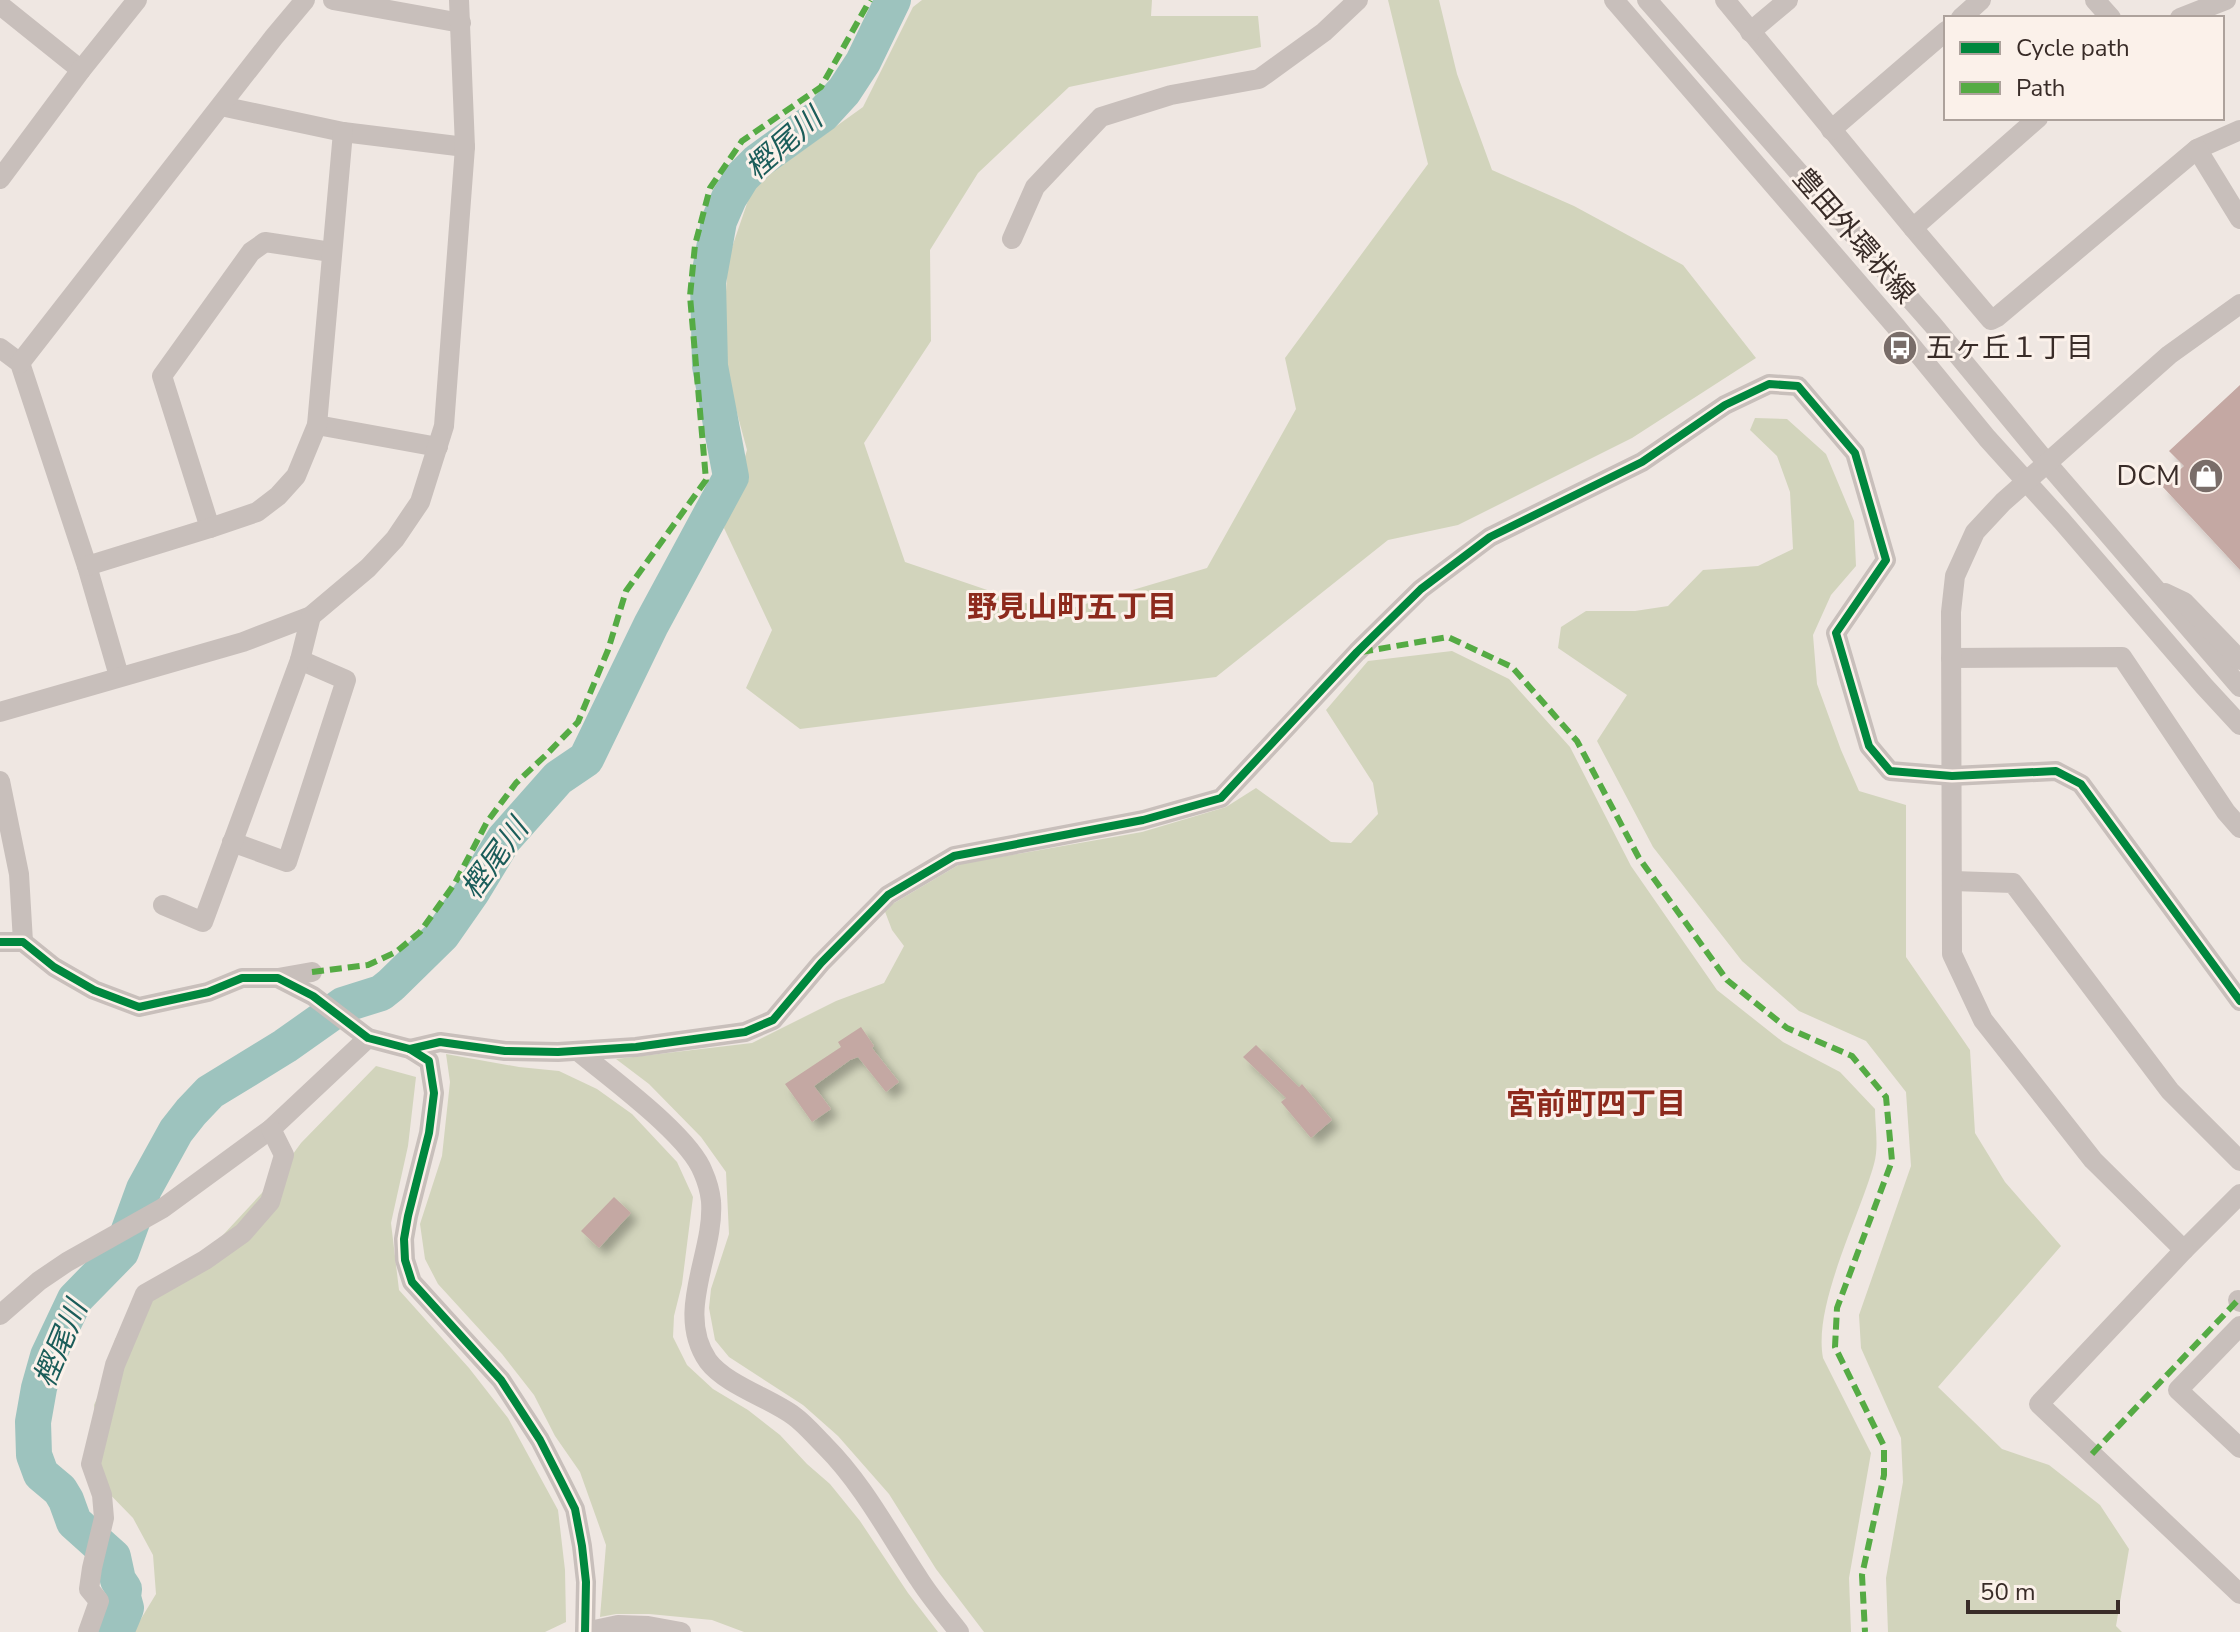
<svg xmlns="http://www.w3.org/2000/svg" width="2240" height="1632" viewBox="0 0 2240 1632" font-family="'Nunito Sans','Noto Sans JP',sans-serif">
<defs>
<filter id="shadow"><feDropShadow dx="7" dy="7" stdDeviation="4" flood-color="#0004"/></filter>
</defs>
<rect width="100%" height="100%" fill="#efe7e2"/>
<g fill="#d2d4bc">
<polygon points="922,0 1152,0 1151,16 1258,16 1261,47 1069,87 978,173 930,250 931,341 864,443 905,562 1055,613 1207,568 1296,409 1285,358 1428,164 1388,0 1439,0 1457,74 1492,170 1574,206 1683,265 1756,358 1632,438 1458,525 1388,540 1216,677 800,729 746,688 772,630 724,528 747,450 722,357 728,259 753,186 863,107 913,7"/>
<polygon points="1755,418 1787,419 1826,454 1854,521 1856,566 1831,595 1813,635 1817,684 1841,750 1859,791 1906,805 1906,957 1970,1050 1975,1133 2005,1182 2061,1246 1938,1387 2002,1449 2049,1465 2100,1505 2129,1549 2116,1626 2122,1632 1888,1632 1886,1578 1903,1482 1901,1438 1861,1348 1859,1315 1911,1166 1906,1092 1866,1041 1799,1011 1742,961 1653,847 1597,741 1627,695 1558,648 1561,627 1586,611 1635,611 1668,606 1703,570 1758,566 1793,549 1790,492 1777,456 1750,430"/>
<path d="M1452,651l57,28 61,68 61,119 86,124 66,52 57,30 35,37c0,17 4,38 -1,55 -15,54 -61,141 -51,194l48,95 -22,125 2,54h-867l-48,-63 -47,-75 -51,-58 -35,-31 -74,-48 -14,-17 -6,-32 2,-19 18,-55 -3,-62 -25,-35 -52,-53 -33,-25 136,-16 84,-42 48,-18 20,-37 -12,-16 -8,-21 76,-45 182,-32 84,-25 30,-19 75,54 20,1 27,-29 -5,-31 -47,-73 42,-49z"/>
<polygon points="446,1054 519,1067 559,1071 597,1089 632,1114 677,1162 693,1197 682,1284 674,1316 673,1337 687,1365 713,1389 748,1410 780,1435 807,1464 830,1484 860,1521 908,1593 938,1632 744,1632 712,1620 649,1614 616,1614 600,1617 606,1545 580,1472 555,1436 534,1395 502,1354 438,1284 425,1259 420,1224 442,1156 450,1082"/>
<polygon points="376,1066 416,1077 408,1146 391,1223 399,1290 469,1368 508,1418 558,1510 565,1570 566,1622 545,1632 133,1632 156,1594 153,1555 133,1518 96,1480 98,1443 94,1405 107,1377 115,1339 167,1276 210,1249 274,1180 301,1143"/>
</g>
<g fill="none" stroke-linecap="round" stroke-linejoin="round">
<polyline stroke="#9dc3be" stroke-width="36" points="116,1632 126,1608 123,1597 124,1589 118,1580 113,1557 74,1522 66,1500 60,1490 41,1474 34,1455 33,1422 39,1388 48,1356 75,1299 121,1252 144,1189 176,1131 191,1112 210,1092 285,1046 343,1005 381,993 391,985 442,935 472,892 504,839 558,778 586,759 651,625 731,477 710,366 708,282 719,221 729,198 742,177 758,161 822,115 844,91 863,62 893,0"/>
</g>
<g fill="#c4a8a3" filter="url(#shadow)">
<polygon points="2240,385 2240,570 2162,486 2184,466 2169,451"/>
<polygon points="861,1027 874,1046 872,1048 899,1082 886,1092 858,1057 850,1060 814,1086 831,1109 812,1122 785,1084 841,1047 838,1042"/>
<polygon points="1256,1045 1299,1087 1302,1084 1332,1120 1311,1138 1281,1102 1286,1098 1243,1057"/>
<polygon points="614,1197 631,1213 599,1248 581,1231"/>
</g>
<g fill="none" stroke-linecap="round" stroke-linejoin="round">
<g stroke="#c8bfbb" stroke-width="20">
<polyline points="333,0 461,23"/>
<polyline points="1614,0 1897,328 1987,438 2062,521 2204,686 2240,725"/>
<polyline points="1647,0 1933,325 2047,463 2240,687"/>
<polyline points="1725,0 1913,228 1991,320 1997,317 2197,149 2240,130"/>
<polyline points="2095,0 2111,18"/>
<polyline points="0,5 81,70"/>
<polyline points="1961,18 1981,0"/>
<polyline points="2180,18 2226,0"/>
<polyline points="1750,32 1788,0"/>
<polyline points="221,106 343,132 465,147"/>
<polyline points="1831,130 1946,31"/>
<polyline points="2197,149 2240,219"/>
<polyline points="0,179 81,70 137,0"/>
<polyline points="1913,228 2038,118"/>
<polyline points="1012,239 1035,187 1101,117 1171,95 1259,79 1324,32 1358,0"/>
<polyline points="0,348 20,363 87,566 119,676"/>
<polyline points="20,363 274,37 305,0"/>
<polyline points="317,425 438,447"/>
<polyline points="210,528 162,376 251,252 265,242 331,252"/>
<polyline points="87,566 210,528 257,512 278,496 296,476 317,425 343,132"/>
<polyline points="2165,593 2184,602 2240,660"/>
<polyline points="1951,658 2122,657 2226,812 2240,828"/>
<polyline points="0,712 243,642 311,616 368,568 395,539 420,502 444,426 465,147 459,0"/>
<polyline points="0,781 19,874 23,942"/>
<polyline points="232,842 287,862 346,680 300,660"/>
<polyline points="1953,881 2013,883 2170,1091 2240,1161"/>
<polyline points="163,905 203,922 300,660 311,616"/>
<polyline points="0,942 23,942 54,967 94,990 139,1007 208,992 242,978 278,978 313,996 368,1038 410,1049 429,1061 434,1093 429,1133 408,1216 404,1239 405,1260 412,1282 501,1380 540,1440 562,1483 575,1509 582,1546 586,1582 585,1632"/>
<polyline points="278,978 312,972"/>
<polyline points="410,1049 440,1042 505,1051 558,1052 636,1047 745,1032 773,1020 821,963 888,895 954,856 1143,820 1221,798 1357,652 1421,589 1490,537 1642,462 1725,405 1769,384 1798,386 1855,453 1886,560 1836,633 1869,746 1890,771 1952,776 2056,771 2081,784 2240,1001"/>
<path d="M578,1051c32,27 111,84 125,121 4,9 7,20 8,29 4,53 -37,110 -3,160 18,24 62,37 86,55 11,8 21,20 31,30 38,38 64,88 94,133 12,19 27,36 40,53"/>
<polyline points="2240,1194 2184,1250 2039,1404 2240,1594"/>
<polyline points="2184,1250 2093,1160 1983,1020 1952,954 1951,612 1955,576 1975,532 2003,502 2169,355 2240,304"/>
<polyline points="2238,1300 2240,1302"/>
<polyline points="0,1315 39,1281 67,1262 163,1208 271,1129 368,1038"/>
<polyline points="2240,1326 2178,1390 2240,1448"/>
<polyline points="88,1632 99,1601 89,1589 92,1568 104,1518 102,1495 91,1464 115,1365 145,1294 205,1260 243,1233 270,1202 284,1155 271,1129"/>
<polyline points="585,1632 618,1625 648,1626 681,1632"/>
</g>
<g stroke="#55ab44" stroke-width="6" stroke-dasharray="12 6" stroke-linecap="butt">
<polyline points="1361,652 1448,637 1512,667 1577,741 1639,858 1727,980 1787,1028 1852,1056 1886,1097 1892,1161 1837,1308 1835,1347 1884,1446 1884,1475 1862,1575 1865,1632"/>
<polyline points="312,972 368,965 396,952 420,932 455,883 487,822 516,783 546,755 578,722 608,650 626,591 706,480 690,296 695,245 710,188 742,141 821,87 870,0"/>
<polyline points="2092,1454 2240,1298"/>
</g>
<g stroke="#fbf1ea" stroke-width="13">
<g id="cycleway">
<polyline points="0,942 23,942 54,967 94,990 139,1007 208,992 242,978 278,978 313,996 368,1038 410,1049 429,1061 434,1093 429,1133 408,1216 404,1239 405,1260 412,1282 501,1380 540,1440 562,1483 575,1509 582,1546 586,1582 585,1632"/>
<polyline points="410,1049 440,1042 505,1051 558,1052 636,1047 745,1032 773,1020 821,963 888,895 954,856 1143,820 1221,798 1357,652 1421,589 1490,537 1642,462 1725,405 1769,384 1798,386 1855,453 1886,560 1836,633 1869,746 1890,771 1952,776 2056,771 2081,784 2240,1001"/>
</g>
</g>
<use href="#cycleway" stroke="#00873e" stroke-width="8"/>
</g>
<defs>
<g id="bus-disc" transform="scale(1.8)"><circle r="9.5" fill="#796d69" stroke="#fbf1ea"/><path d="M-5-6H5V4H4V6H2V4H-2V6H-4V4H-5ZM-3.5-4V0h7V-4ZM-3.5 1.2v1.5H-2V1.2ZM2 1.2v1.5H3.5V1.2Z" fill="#fff"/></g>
<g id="shop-disc" transform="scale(1.8)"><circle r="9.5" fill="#796d69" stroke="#fbf1ea"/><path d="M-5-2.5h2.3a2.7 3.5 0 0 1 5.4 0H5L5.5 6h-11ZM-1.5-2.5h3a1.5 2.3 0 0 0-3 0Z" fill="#fff"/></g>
</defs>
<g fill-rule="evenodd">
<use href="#bus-disc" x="1900" y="348"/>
<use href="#shop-disc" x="2206" y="476"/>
</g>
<g text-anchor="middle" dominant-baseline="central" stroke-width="6" stroke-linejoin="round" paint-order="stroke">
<g font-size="28" fill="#392c28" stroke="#fbf1ea">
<text transform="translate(1854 236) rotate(49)">豊田外環状線</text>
</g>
<g font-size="28" fill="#392c28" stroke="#fbf1ea" text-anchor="start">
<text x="1926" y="348">五ヶ丘１丁目</text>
<text x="2180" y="476" text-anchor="end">DCM</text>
</g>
<g font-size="30" font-style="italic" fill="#1b5d5a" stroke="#fbf1ea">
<text transform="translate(784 144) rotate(-41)">樫尾川</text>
<text transform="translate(495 859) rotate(-54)">樫尾川</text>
<text transform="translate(61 1344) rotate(-67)">樫尾川</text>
</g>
<g font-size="30" font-weight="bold" fill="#8d2a1d" stroke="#fbf1ea">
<text x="1072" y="607">野見山町五丁目</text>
<text x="1596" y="1104">宮前町四丁目</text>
</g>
</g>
<rect x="1944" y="16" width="280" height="104" fill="#fbf1ea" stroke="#ada29c" stroke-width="2"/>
<rect x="1960" y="42" width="40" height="12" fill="#00873e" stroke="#ada29c" stroke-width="2"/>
<text x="2016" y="56" font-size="24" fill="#392c28">Cycle path</text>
<rect x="1960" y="82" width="40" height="12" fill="#55ab44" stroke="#ada29c" stroke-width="2"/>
<text x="2016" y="96" font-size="24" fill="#392c28">Path</text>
<path d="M1968 1600v12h150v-12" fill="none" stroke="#392c28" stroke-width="4"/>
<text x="1980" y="1600" font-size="24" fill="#392c28" stroke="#fbf1ea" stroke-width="6" paint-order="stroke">50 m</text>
</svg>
